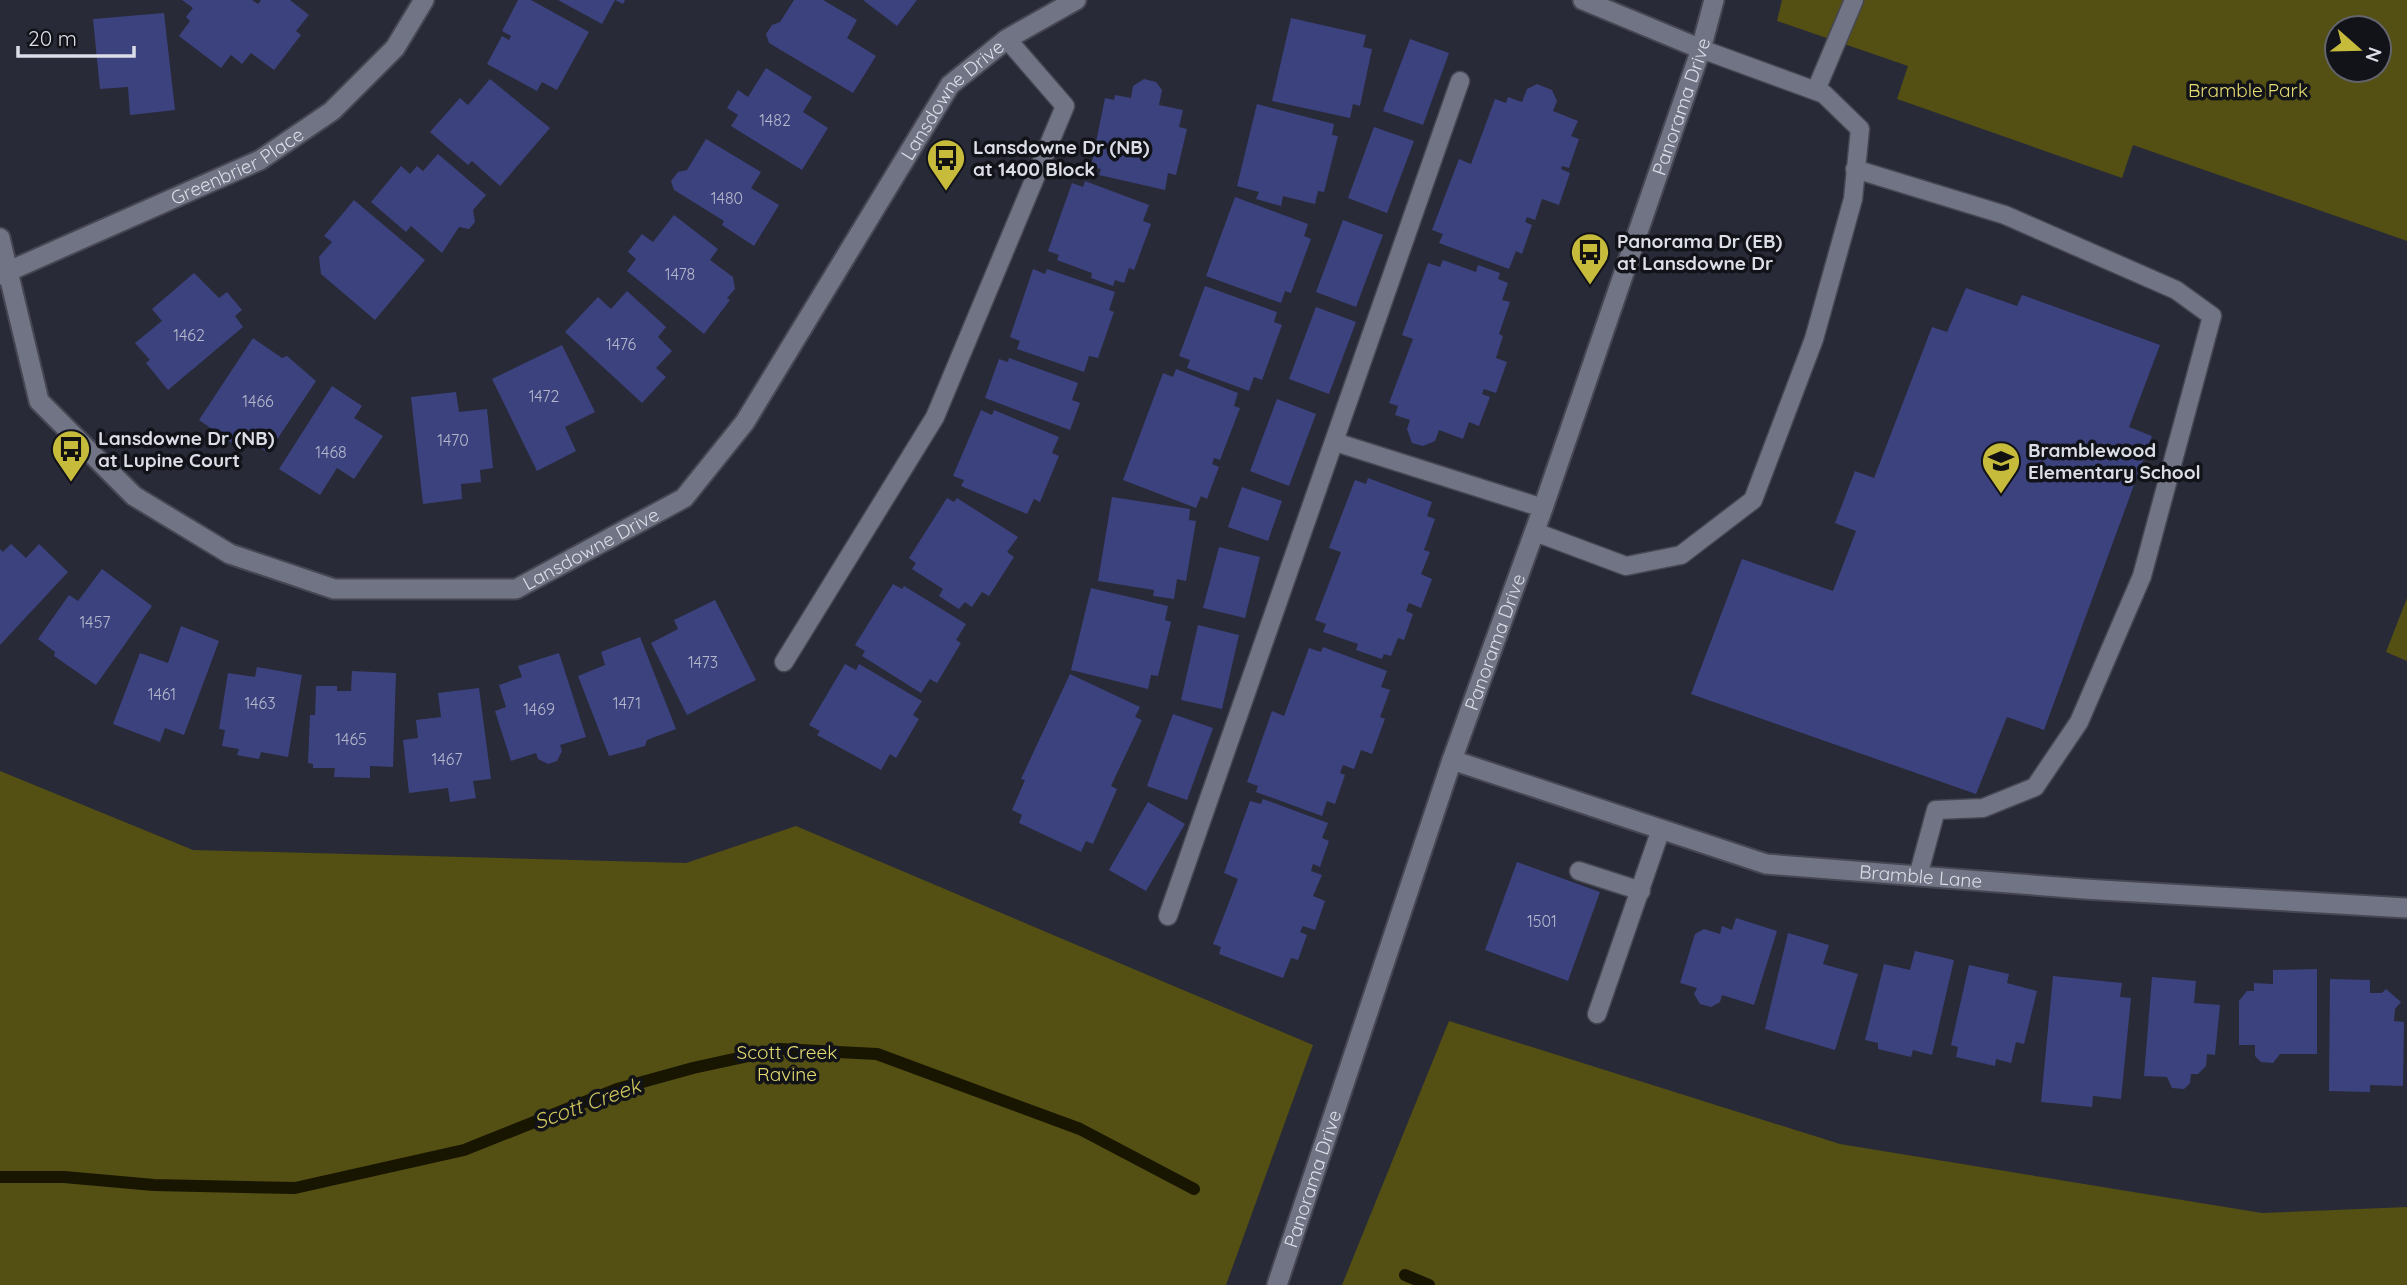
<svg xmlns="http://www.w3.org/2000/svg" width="2407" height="1285" viewBox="0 0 2407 1285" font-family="Quicksand,sans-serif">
<rect width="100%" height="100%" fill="#282a38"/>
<g fill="#544f13" fill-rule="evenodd">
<path d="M1782,0h625v241l-274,-96 -11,33 -225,-79 11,-33 -131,-45zM2337,28h42v42h-42z"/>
<polygon points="2407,598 2407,661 2386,652"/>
<polygon points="0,771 193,850 686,863 796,826 1313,1045 1226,1285 0,1285"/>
<polygon points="1449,1021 1840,1144 2262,1213 2407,1207 2407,1285 1342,1285"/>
</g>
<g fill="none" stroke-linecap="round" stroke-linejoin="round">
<g stroke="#181501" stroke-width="12">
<polyline points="0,1177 64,1177 154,1185 295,1188 464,1150 617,1089 693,1068 780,1049 877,1054 1080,1129 1194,1189"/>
<polyline points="1405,1275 1429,1285"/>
</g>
</g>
<g fill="#3c427d">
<polygon points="182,0 252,0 258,4 261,0 290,0 309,15 296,31 301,35 274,70 251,53 242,64 231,55 221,68 179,36 190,21 186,17 193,8"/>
<polygon points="518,0 531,0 589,32 557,90 542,82 537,91 487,64 502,36 509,40 511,36 502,31"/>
<polygon points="558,0 625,0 623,4 615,0 602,24"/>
<polygon points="794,0 823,0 857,20 847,38 876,56 853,93 769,43 766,34 772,25 780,22"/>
<polygon points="863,0 917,0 897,26"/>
<polygon points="164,13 175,110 130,115 128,87 100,89 93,19"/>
<polygon points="1291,18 1366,35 1363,47 1372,49 1360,106 1353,104 1350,118 1272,101"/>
<polygon points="1410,39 1449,53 1423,125 1383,111"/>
<polygon points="766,68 812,97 803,112 828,128 802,170 731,126 738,115 727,108 738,90 748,97"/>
<polygon points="490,79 550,128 500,186 472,161 468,165 430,132 460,98 468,105"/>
<polygon points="1144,79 1156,82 1162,90 1159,105 1183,110 1179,127 1187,129 1176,175 1168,173 1165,190 1099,175 1101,169 1091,167 1105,98 1114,100 1115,95 1131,98 1133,86"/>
<polygon points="1537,84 1552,90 1557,101 1553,111 1578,121 1571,136 1579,139 1569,168 1562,166 1561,169 1570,173 1559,205 1542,199 1535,220 1527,217 1525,222 1532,225 1522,254 1516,251 1509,269 1439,243 1443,234 1432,230 1459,159 1471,164 1495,99 1506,103 1508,97 1522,102 1527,89"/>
<polygon points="1257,104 1334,124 1332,135 1338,136 1324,192 1318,191 1315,204 1283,196 1281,206 1256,199 1259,192 1237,186"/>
<polygon points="1374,127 1414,141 1387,213 1348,198"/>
<polygon points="706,139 761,172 751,188 779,205 754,246 722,225 724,221 674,190 671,181 678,172 687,170"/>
<polygon points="438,154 486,195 473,210 475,222 469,229 459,227 442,253 411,226 406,232 371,202 401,166 410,174 417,166 423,171"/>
<polygon points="1085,181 1149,205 1143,221 1151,224 1134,270 1129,268 1124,283 1115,280 1113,286 1091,278 1092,273 1057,260 1059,255 1048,251 1072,183 1083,187"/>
<polygon points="1235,197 1308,224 1304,236 1311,239 1291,293 1285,291 1281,303 1206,276"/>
<polygon points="354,200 425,260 375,320 321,274 319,257 332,242 324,236"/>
<polygon points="674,215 718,249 710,260 733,277 735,289 727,298 730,300 704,334 627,271 636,259 628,252 642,234 653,242"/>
<polygon points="1343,220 1383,235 1356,307 1316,292"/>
<polygon points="1443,260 1476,272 1478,265 1500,273 1498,279 1508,283 1502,300 1510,302 1499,334 1503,336 1496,358 1507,362 1496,393 1484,389 1482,394 1490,397 1479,426 1469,422 1463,439 1439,430 1435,441 1423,446 1412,443 1407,429 1410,420 1395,415 1398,406 1389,403 1413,339 1402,335 1428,263 1440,267"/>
<polygon points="1033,269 1045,274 1047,269 1115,292 1109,310 1114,312 1098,358 1089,356 1084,372 1017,349 1020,341 1010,337"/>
<polygon points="194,273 219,298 227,292 242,310 235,316 243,327 168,390 146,363 150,360 135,343 162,321 152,309"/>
<polygon points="1205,286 1277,312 1274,322 1282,325 1262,380 1254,377 1249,391 1187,368 1190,360 1179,356"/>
<polygon points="1966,288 2017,306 2022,295 2160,345 2129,427 2152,436 2044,730 2007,717 1976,794 1691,694 1742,559 1833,591 1856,531 1835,523 1855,471 1874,478 1932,327 1947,332"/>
<polygon points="627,291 666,327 658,337 672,351 656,368 666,377 642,403 565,332 598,297 611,309"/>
<polygon points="1316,307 1356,322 1329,394 1289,379"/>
<polygon points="253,338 282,358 287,356 316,381 268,453 238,433 232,443 199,420"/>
<polygon points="562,345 595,412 565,427 576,451 537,471 492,379"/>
<polygon points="1009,358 1078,383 1072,400 1080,403 1070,430 985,398 999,359 1008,362"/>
<polygon points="1176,369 1238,393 1234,406 1240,408 1220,460 1214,458 1212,464 1219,467 1207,499 1201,496 1196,508 1123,480 1163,373 1173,377"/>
<polygon points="332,386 362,406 354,418 383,436 354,479 337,468 320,495 279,469"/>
<polygon points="456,392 459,412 487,409 493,468 480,470 481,482 461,484 462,499 423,504 411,397"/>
<polygon points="1277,399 1316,414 1289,486 1250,471"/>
<polygon points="981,410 992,415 994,410 1059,437 1052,453 1059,456 1040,502 1034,499 1027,514 961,486 964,480 953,476"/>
<polygon points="1368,478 1432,502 1427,516 1435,519 1424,550 1430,552 1421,574 1432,579 1421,608 1409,603 1406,611 1413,614 1404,640 1398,638 1391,656 1384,654 1382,659 1356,650 1358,644 1323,632 1326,624 1315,620 1341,552 1329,548 1355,480 1366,484"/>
<polygon points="1242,487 1282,501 1268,541 1228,527"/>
<polygon points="1112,497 1190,509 1189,520 1196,521 1186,581 1177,579 1174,599 1153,596 1154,590 1098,581"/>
<polygon points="947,498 954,502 957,498 1018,537 1007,552 1014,557 989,596 982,592 972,607 965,602 959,609 939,596 943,589 912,569 916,563 909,558"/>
<polygon points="11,544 26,558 39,544 68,572 0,645 0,549 3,552"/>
<polygon points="1219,547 1260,557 1245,618 1203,608"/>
<polygon points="102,569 152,606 96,685 54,656 55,652 38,639 69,595 78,601"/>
<polygon points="893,584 902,589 904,586 966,624 956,640 961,643 937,683 930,679 921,693 862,656 865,651 855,645"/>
<polygon points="1091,588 1168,606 1165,620 1171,622 1158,676 1151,675 1148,689 1071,670"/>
<polygon points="715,600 756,680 687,715 651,643 678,629 674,620"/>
<polygon points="1198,625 1239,635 1222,709 1181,700"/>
<polygon points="181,626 219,641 184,735 165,728 160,742 113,724 140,653 168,663"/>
<polygon points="640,637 676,729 647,740 645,746 609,756 578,676 605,665 601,652"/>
<polygon points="1323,647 1387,671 1381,687 1390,690 1380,717 1385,719 1372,754 1361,750 1354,769 1343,765 1340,773 1345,775 1335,804 1327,801 1322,816 1256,792 1258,786 1247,782 1272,711 1284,716 1309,648 1321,652"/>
<polygon points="559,653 586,737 560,745 562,751 557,761 548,764 538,759 536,753 511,761 495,711 506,707 499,685 522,677 518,666"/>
<polygon points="845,664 856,670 859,664 922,701 913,715 919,719 896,758 890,754 881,770 817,735 820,731 809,725"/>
<polygon points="257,667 302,675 288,757 261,752 259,759 237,755 239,749 222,746 225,730 219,729 228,673 255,677"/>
<polygon points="352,671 396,673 393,767 370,766 370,778 334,777 335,768 313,768 313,764 308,763 310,715 315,715 316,686 337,686 337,691 351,691"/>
<polygon points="1070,674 1140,707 1135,717 1142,720 1111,786 1117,789 1093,844 1086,841 1081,852 1019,823 1022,815 1012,810 1025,780 1021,779"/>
<polygon points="479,688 491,779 473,781 476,798 450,802 448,788 409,793 403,740 418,738 416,720 441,717 438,693"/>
<polygon points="1173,714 1213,728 1187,800 1147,786"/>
<polygon points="1263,799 1328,823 1322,838 1329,841 1320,867 1313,864 1311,871 1322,875 1313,896 1325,901 1315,930 1303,926 1300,932 1307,935 1298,960 1291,958 1283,978 1219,954 1221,947 1213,944 1238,879 1224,873 1250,801 1261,804"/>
<polygon points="1148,802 1185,824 1146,891 1109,870"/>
<polygon points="1517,862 1600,892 1568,981 1485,950"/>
<polygon points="1736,918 1777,931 1754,1005 1722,995 1720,1002 1711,1007 1700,1004 1694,994 1697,988 1680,983 1695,934 1704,929 1720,934 1722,926 1732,930"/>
<polygon points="1788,933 1829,945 1823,964 1858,974 1835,1050 1765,1029"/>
<polygon points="1915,951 1954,960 1932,1055 1913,1050 1911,1057 1878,1049 1878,1043 1865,1040 1884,964 1910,970"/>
<polygon points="1969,965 2009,974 2007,983 2037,991 2024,1044 2016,1042 2011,1063 1996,1059 1995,1066 1956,1057 1958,1047 1951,1045"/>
<polygon points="2317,969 2317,1054 2280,1054 2273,1063 2261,1062 2255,1056 2255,1045 2239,1045 2239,1001 2247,991 2254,991 2254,983 2273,984 2273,970"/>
<polygon points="2053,976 2122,983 2120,997 2131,998 2121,1099 2093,1096 2092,1107 2041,1102"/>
<polygon points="2152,977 2196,981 2194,1003 2220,1005 2215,1055 2207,1054 2206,1066 2198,1074 2191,1074 2190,1083 2184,1089 2172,1088 2167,1077 2144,1076"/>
<polygon points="2330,979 2370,980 2370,993 2382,993 2386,989 2401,1002 2395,1009 2394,1021 2404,1022 2403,1086 2370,1085 2370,1092 2329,1091"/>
</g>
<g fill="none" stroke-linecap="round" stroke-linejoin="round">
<g stroke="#464753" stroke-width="21">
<g id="service">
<polyline points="1816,90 1854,0"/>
<polyline points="1855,169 2005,215 2176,290 2212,316 2142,576 2079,722 2035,787 1983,808 1936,810 1918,876"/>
<polyline points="1335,442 1543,508"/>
<polyline points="1535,532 1626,566 1681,555 1753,500 1814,339 1853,199 1860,129 1824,94 1701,49"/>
<polyline points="784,662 935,417 1065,106 1007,39"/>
<polyline points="1579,871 1641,891"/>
<polyline points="1168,916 1460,81"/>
<polyline points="1597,1014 1661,829"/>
</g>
</g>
<g stroke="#464753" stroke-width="23">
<g id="minor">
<path id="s1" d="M0,275l260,-115 72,-49 63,-63 29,-48"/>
<path id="s2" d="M1452,760l314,104 318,25 323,19"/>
</g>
</g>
<g stroke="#464753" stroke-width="23">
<g id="tertiary">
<polyline points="1583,0 1701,49"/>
<path id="s3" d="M0,238l39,163 95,95 96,58 104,35h182l168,-91 61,-76 205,-337 57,-46 69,-39"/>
<path id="s4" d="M1277,1285l175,-525 91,-252 158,-459 13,-49"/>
</g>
</g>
<use href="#service" stroke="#707484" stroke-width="18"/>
<use href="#minor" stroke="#707484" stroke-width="19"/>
<use href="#tertiary" stroke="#707484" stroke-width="19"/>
</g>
<defs>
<g id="bus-pin" transform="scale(2.0125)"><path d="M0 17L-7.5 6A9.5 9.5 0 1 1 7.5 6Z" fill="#c7bb3c" stroke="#121319"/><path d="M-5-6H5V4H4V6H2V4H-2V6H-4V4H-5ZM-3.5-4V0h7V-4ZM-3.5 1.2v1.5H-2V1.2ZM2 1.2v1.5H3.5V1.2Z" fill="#111"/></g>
<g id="school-pin" transform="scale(2.0125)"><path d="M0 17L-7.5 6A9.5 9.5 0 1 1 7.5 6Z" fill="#c7bb3c" stroke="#121319"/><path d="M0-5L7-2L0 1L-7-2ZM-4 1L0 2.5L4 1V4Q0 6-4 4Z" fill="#111"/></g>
</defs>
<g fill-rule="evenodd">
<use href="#bus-pin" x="946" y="158"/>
<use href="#bus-pin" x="1590" y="252"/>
<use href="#bus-pin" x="71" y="449"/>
<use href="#school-pin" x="2001" y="461"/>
</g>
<g text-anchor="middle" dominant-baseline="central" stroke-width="7" stroke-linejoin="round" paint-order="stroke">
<g font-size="16" fill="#b4b7cc">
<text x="775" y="120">1482</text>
<text x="727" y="198">1480</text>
<text x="680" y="274">1478</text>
<text x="189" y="335">1462</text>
<text x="621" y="344">1476</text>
<text x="544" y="396">1472</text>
<text x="258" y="401">1466</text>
<text x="453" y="440">1470</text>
<text x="331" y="452">1468</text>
<text x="95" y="622">1457</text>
<text x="703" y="662">1473</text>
<text x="162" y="694">1461</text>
<text x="260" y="703">1463</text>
<text x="627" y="703">1471</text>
<text x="539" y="709">1469</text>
<text x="351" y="739">1465</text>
<text x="447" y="759">1467</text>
<text x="1542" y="921">1501</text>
</g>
<g font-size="19" fill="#e5dc71" stroke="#121319">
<text x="2248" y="90">Bramble Park</text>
<text x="787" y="1052">Scott Creek<tspan x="787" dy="22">Ravine</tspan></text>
</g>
<g font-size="19" fill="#dcdee7" stroke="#121319">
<text stroke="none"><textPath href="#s3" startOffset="1379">Lansdowne Drive</textPath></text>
<text stroke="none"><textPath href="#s4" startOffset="1246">Panorama Drive</textPath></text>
<text stroke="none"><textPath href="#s1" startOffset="261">Greenbrier Place</textPath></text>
<text stroke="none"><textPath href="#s3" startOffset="791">Lansdowne Drive</textPath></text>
<text stroke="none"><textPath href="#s4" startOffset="679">Panorama Drive</textPath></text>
<text stroke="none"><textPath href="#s2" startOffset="486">Bramble Lane</textPath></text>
<text stroke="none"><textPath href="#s4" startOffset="112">Panorama Drive</textPath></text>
</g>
<g font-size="19" font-weight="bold" fill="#dcdee7" stroke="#121319" text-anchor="start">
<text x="973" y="147">Lansdowne Dr (NB)<tspan x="973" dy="22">at 1400 Block</tspan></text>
<text x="1617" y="241">Panorama Dr (EB)<tspan x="1617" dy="22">at Lansdowne Dr</tspan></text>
<text x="98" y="438">Lansdowne Dr (NB)<tspan x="98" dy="22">at Lupine Court</tspan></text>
<text x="2028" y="450">Bramblewood<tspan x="2028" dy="22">Elementary School</tspan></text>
</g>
<g font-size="21" font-style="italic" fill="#cec55a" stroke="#121319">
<text transform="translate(587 1103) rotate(-20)">Scott Creek</text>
</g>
</g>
<g transform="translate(2358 49) rotate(110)"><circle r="33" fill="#121319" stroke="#63646b" stroke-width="2"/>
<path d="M0-5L12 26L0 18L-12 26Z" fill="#c7bb3c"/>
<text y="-10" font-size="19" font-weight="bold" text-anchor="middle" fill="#dcdee7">N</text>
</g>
<path d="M18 46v10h116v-10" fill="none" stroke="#dcdee7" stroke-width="3.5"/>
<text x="28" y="46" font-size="21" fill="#dcdee7" stroke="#121319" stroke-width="5" paint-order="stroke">20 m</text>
</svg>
